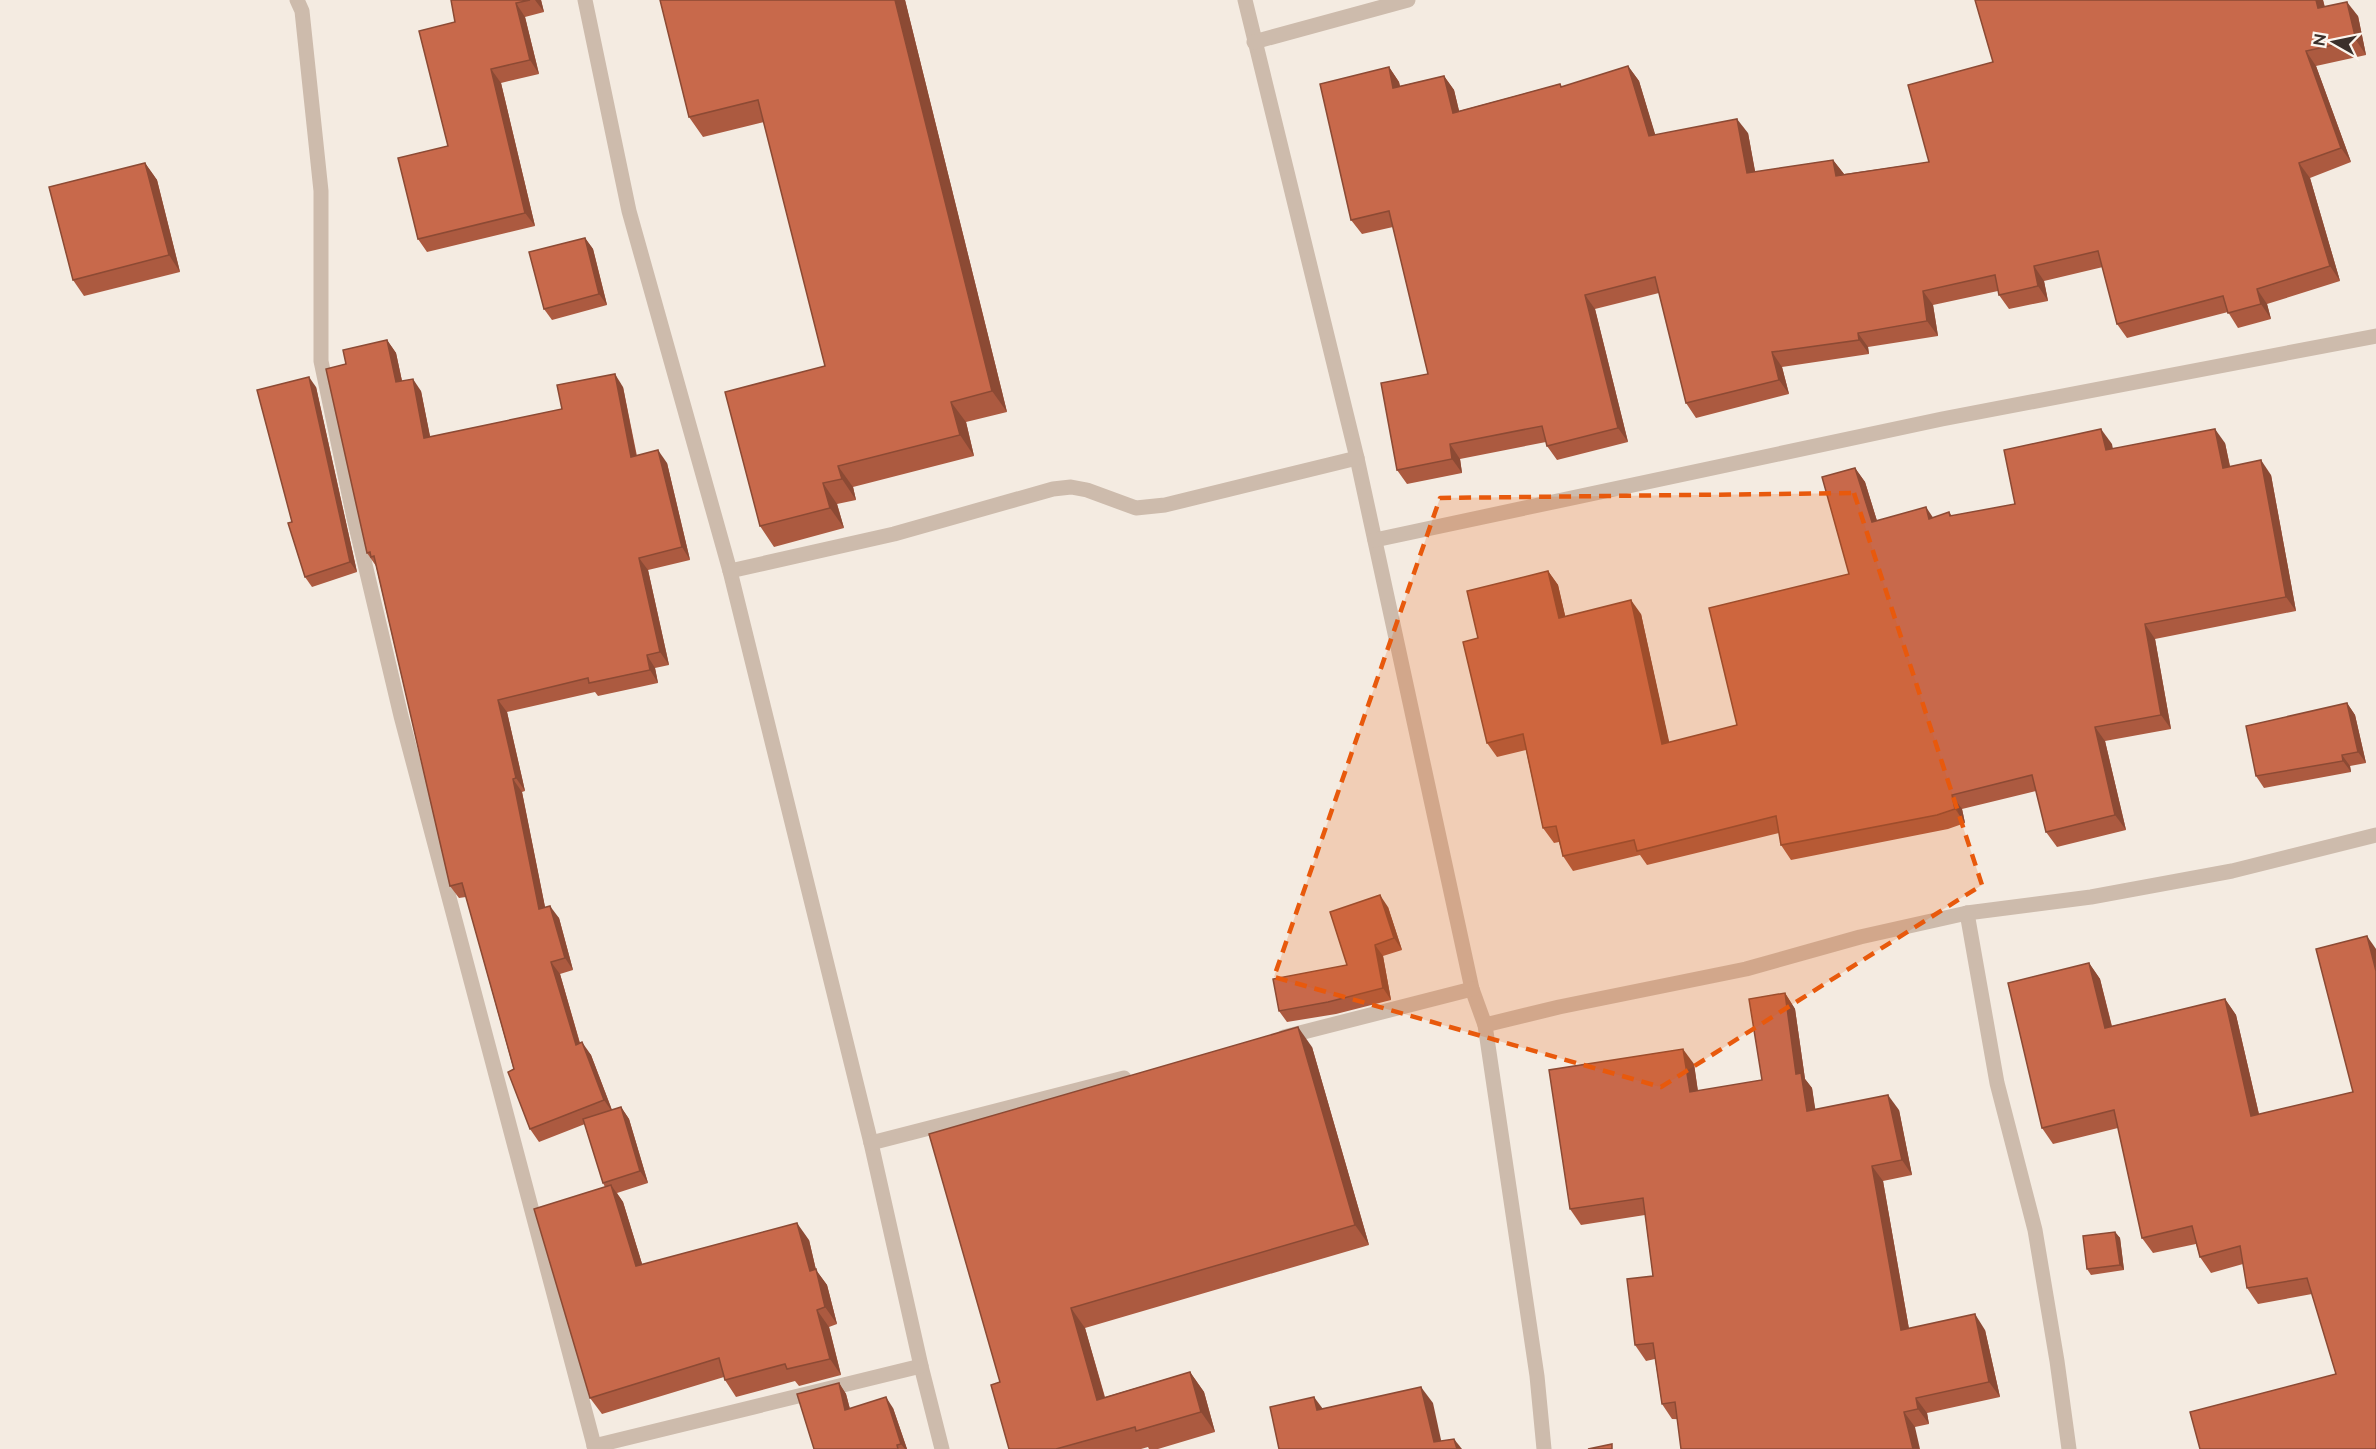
<svg xmlns="http://www.w3.org/2000/svg" width="2376" height="1449" viewBox="0 0 2376 1449" font-family="Raleway,sans-serif">
<rect width="100%" height="100%" fill="#f4ebe1"/>
<g fill="none" stroke-linecap="round" stroke-linejoin="round">
<g stroke="#cdbbac" stroke-width="15">
<polyline points="297,0 302,11 321,191 321,361 354,518 401,716 595,1449"/>
<polyline points="585,0 629,211 730,571 871,1143 921,1366 942,1449"/>
<polyline points="1245,0 1357,458 1472,989 1485,1025 1537,1376 1544,1449"/>
<polyline points="1254,42 1408,0"/>
<polyline points="1375,540 1942,419 2376,336"/>
<polyline points="730,571 894,534 1053,489 1071,487 1087,490 1136,508 1165,505 1357,458"/>
<polyline points="1967,913 1997,1083 2035,1230 2057,1361 2069,1449"/>
<polyline points="1485,1025 1559,1007 1746,969 1860,937 1967,913 2091,897 2232,871 2376,835"/>
<polyline points="1284,1037 1472,989"/>
<polyline points="871,1143 1124,1078"/>
<polyline points="594,1446 921,1366"/>
</g>
</g>
<g fill="#ac5a40">
<polygon points="451,0 541,0 544,12 525,17 539,74 501,83 535,226 427,252 418,239 448,146 455,22"/>
<polygon points="660,0 905,0 1007,412 966,422 974,456 853,487 856,500 837,504 844,528 774,547 760,526 825,366 764,122 703,137 689,117"/>
<polygon points="1975,0 2323,0 2325,7 2358,16 2366,55 2316,66 2351,162 2310,178 2340,281 2267,304 2271,319 2238,328 2228,312 2127,338 2117,324 2103,267 2044,281 2048,301 2009,309 1999,295 1998,291 1933,305 1938,336 1868,347 1869,354 1782,367 1789,394 1696,418 1686,403 1659,293 1595,309 1628,442 1557,460 1547,446 1546,442 1460,459 1462,473 1407,484 1397,470 1428,374 1393,227 1362,234 1351,220 1389,67 1399,82 1400,86 1444,76 1454,90 1459,111 1560,84 1562,87 1628,66 1639,81 1655,135 1748,133 1755,172 1833,160 1844,174 1929,162 1993,62"/>
<polygon points="145,163 157,180 180,272 84,296 73,280"/>
<polygon points="585,238 593,249 607,305 552,320 544,309"/>
<polygon points="387,340 396,353 402,381 421,391 430,437 562,409 623,387 637,456 667,463 690,560 648,570 669,665 655,668 658,683 598,696 595,692 507,712 525,791 522,792 545,907 559,918 573,970 560,974 580,1043 591,1055 612,1110 621,1107 629,1119 648,1183 617,1193 623,1202 642,1264 809,1240 816,1270 827,1285 837,1324 829,1327 841,1375 799,1386 795,1381 736,1397 725,1380 724,1377 602,1414 590,1398 605,1187 603,1183 585,1124 539,1142 530,1129 466,897 459,898 450,886 376,566 367,553 346,364"/>
<polygon points="316,387 357,572 312,587 305,577 292,522"/>
<polygon points="2225,443 2230,466 2271,475 2296,611 2155,639 2171,729 2105,741 2126,830 2057,847 2046,832 2036,791 1962,809 1965,823 1948,829 1791,860 1781,845 1779,833 1647,865 1640,855 1573,871 1563,856 1559,842 1554,843 1543,828 1526,750 1497,757 1487,743 1548,571 1558,585 1565,616 1641,614 1669,743 1737,725 1849,574 1855,468 1865,482 1877,521 1933,518 1949,512 1952,516 2015,504 2112,444 2112,448"/>
<polygon points="2347,703 2355,715 2366,763 2350,766 2351,772 2264,788 2256,776"/>
<polygon points="1388,907 1402,950 1383,956 1391,1000 1336,1014 1287,1022 1279,1011 1347,965"/>
<polygon points="2367,936 2336,1374 2312,1294 2258,1304 2247,1288 2243,1264 2211,1273 2200,1257 2196,1244 2153,1253 2142,1238 2118,1128 2053,1144 2042,1128 2089,963 2100,979 2112,1026 2225,999 2236,1015 2259,1114 2353,1092"/>
<polygon points="1785,993 1795,1009 1805,1079 1812,1088 1815,1110 1899,1110 1912,1175 1883,1181 1909,1329 1985,1330 2000,1397 1927,1413 1929,1424 1915,1427 1672,1419 1662,1404 1655,1359 1646,1361 1635,1345 1653,1276 1645,1215 1581,1225 1570,1209 1694,1064 1698,1091 1762,1080"/>
<polygon points="1312,1047 1369,1245 1085,1328 1105,1397 1190,1372 1204,1392 1215,1432 1158,1449 1149,1449 1148,1447 1141,1449 1009,1449 1000,1382"/>
<polygon points="2115,1232 2120,1238 2124,1270 2091,1275 2087,1269"/>
<polygon points="839,1383 846,1394 850,1409 893,1408 907,1449 814,1449"/>
</g>
<g fill="#8c4a34">
<polygon points="535,0 541,0 544,12"/>
<polygon points="895,0 905,0 1007,412 992,391"/>
<polygon points="2316,0 2323,0 2328,23 2318,8"/>
<polygon points="2347,2 2358,16 2366,55 2356,40"/>
<polygon points="516,3 525,17 539,74 530,60"/>
<polygon points="2306,51 2316,66 2351,162 2341,148"/>
<polygon points="1628,66 1639,81 1660,150 1649,136"/>
<polygon points="1389,67 1399,82 1403,102 1393,88"/>
<polygon points="491,69 501,83 535,226 525,213"/>
<polygon points="1444,76 1454,90 1463,127 1453,113"/>
<polygon points="1737,119 1748,133 1758,187 1747,173"/>
<polygon points="1833,160 1844,174 1836,176"/>
<polygon points="145,163 157,180 180,272 169,255"/>
<polygon points="2299,163 2310,178 2340,281 2330,266"/>
<polygon points="585,238 593,249 607,305 599,294"/>
<polygon points="2034,266 2044,281 2048,301 2038,286"/>
<polygon points="2257,289 2267,304 2271,319 2261,304"/>
<polygon points="1923,291 1933,305 1938,336 1927,321"/>
<polygon points="1585,295 1595,309 1628,442 1618,428"/>
<polygon points="1858,333 1868,347 1869,354 1859,340"/>
<polygon points="387,340 396,353 405,395 396,382"/>
<polygon points="1772,352 1782,367 1789,394 1779,380"/>
<polygon points="615,374 623,387 639,470 631,457"/>
<polygon points="309,377 316,387 357,572 350,562"/>
<polygon points="413,379 421,391 433,451 424,438"/>
<polygon points="951,402 966,422 974,456 960,435"/>
<polygon points="2101,429 2112,444 2116,464 2106,450"/>
<polygon points="2215,429 2225,443 2233,482 2223,468"/>
<polygon points="1450,444 1460,459 1462,473 1452,459"/>
<polygon points="658,450 667,463 690,560 682,547"/>
<polygon points="2261,460 2271,475 2296,611 2286,597"/>
<polygon points="838,466 853,487 856,500 842,479"/>
<polygon points="1855,468 1865,482 1882,537 1872,522"/>
<polygon points="823,483 837,504 844,528 830,508"/>
<polygon points="1926,507 1936,522 1929,519"/>
<polygon points="639,558 648,570 669,665 660,652"/>
<polygon points="1548,571 1558,585 1569,632 1559,618"/>
<polygon points="1631,600 1641,614 1673,759 1662,744"/>
<polygon points="2145,624 2155,639 2171,729 2161,715"/>
<polygon points="647,655 655,668 658,683 650,670"/>
<polygon points="498,700 507,712 525,791 516,778"/>
<polygon points="2347,703 2355,715 2366,763 2358,752"/>
<polygon points="2095,727 2105,741 2126,830 2115,815"/>
<polygon points="2342,755 2350,766 2351,772 2343,761"/>
<polygon points="513,779 522,792 548,922 539,909"/>
<polygon points="1952,795 1962,809 1965,823 1955,809"/>
<polygon points="1380,895 1388,907 1402,950 1394,938"/>
<polygon points="550,906 559,918 573,970 565,958"/>
<polygon points="2367,936 2376,949 2376,971"/>
<polygon points="1375,945 1383,956 1391,1000 1383,988"/>
<polygon points="551,962 560,974 584,1058 576,1045"/>
<polygon points="2089,963 2100,979 2116,1044 2105,1028"/>
<polygon points="1785,993 1795,1009 1805,1079 1812,1088 1818,1126 1807,1111 1796,1074"/>
<polygon points="2225,999 2236,1015 2263,1132 2251,1116"/>
<polygon points="1298,1027 1312,1047 1369,1245 1355,1225"/>
<polygon points="582,1042 591,1055 613,1113 604,1100"/>
<polygon points="1683,1049 1694,1064 1700,1107 1690,1092"/>
<polygon points="1888,1095 1899,1110 1912,1175 1902,1160"/>
<polygon points="621,1107 629,1119 648,1183 640,1171"/>
<polygon points="1872,1166 1883,1181 1912,1346 1901,1330"/>
<polygon points="611,1185 623,1202 648,1283 636,1266"/>
<polygon points="797,1223 809,1240 816,1270 827,1285 837,1324 825,1307 810,1271"/>
<polygon points="2115,1232 2120,1238 2124,1270 2120,1265"/>
<polygon points="1071,1308 1085,1328 1111,1420 1097,1400"/>
<polygon points="817,1310 829,1327 841,1375 830,1359"/>
<polygon points="1975,1314 1985,1330 2000,1397 1989,1382"/>
<polygon points="1190,1372 1204,1392 1215,1432 1201,1412"/>
<polygon points="839,1383 846,1394 853,1421 845,1410"/>
<polygon points="1421,1387 1433,1403 1443,1449 1434,1442"/>
<polygon points="886,1397 893,1408 907,1449 905,1449 901,1444"/>
<polygon points="1314,1397 1326,1413 1317,1410"/>
<polygon points="1916,1398 1927,1413 1929,1424 1918,1409"/>
<polygon points="1904,1412 1915,1427 1920,1449 1913,1449"/>
<polygon points="1454,1439 1462,1449 1457,1449"/>
</g>
<g fill="#c8694b" stroke="#8c4a34" stroke-width="1.5">
<polygon points="451,0 530,0 516,3 530,60 491,69 525,213 418,239 398,158 448,146 419,31 455,22"/>
<polygon points="660,0 895,0 992,391 951,402 960,435 838,466 842,479 823,483 830,508 760,526 725,392 825,366 758,100 689,117"/>
<polygon points="1975,0 2316,0 2318,8 2347,2 2356,40 2306,51 2341,148 2299,163 2330,266 2257,289 2261,304 2228,313 2223,296 2117,324 2098,251 2034,266 2038,286 1999,295 1995,275 1923,291 1927,321 1858,333 1859,340 1772,352 1779,380 1686,403 1655,277 1585,295 1618,428 1547,446 1542,426 1450,444 1452,459 1397,470 1381,383 1428,374 1389,211 1351,220 1320,84 1389,67 1393,88 1444,76 1453,113 1560,84 1561,87 1628,66 1649,136 1737,119 1747,173 1833,160 1836,176 1929,162 1908,85 1993,62"/>
<polygon points="145,163 169,255 73,280 49,187"/>
<polygon points="585,238 599,294 544,309 529,252"/>
<polygon points="387,340 396,382 413,379 424,438 562,409 557,385 615,374 631,457 658,450 682,547 639,558 660,652 647,655 650,670 589,683 588,678 498,700 516,778 513,779 539,909 550,906 565,958 551,962 576,1045 582,1042 604,1100 530,1129 508,1072 514,1069 462,883 450,886 374,556 371,557 370,552 367,553 326,369 346,364 343,350"/>
<polygon points="309,377 350,562 305,577 288,523 292,522 257,390"/>
<polygon points="2101,429 2106,450 2215,429 2223,468 2261,460 2286,597 2145,624 2161,715 2095,727 2115,815 2046,832 2032,775 1952,795 1955,809 1937,815 1781,845 1776,816 1637,851 1634,840 1563,856 1556,826 1543,828 1523,734 1487,743 1463,642 1478,638 1467,591 1548,571 1559,618 1631,600 1662,744 1737,725 1709,608 1849,574 1822,477 1855,468 1872,522 1926,507 1929,519 1949,512 1950,516 2015,504 2004,450"/>
<polygon points="2347,703 2358,752 2342,755 2343,761 2256,776 2246,726"/>
<polygon points="1380,895 1394,938 1375,945 1383,988 1328,1002 1279,1011 1273,979 1347,965 1330,912"/>
<polygon points="2367,936 2376,971 2376,1449 2200,1449 2190,1412 2336,1374 2307,1278 2247,1288 2240,1246 2200,1257 2192,1226 2142,1238 2114,1110 2042,1128 2008,983 2089,963 2105,1028 2225,999 2251,1116 2353,1092 2316,949"/>
<polygon points="1785,993 1796,1074 1801,1073 1807,1111 1888,1095 1902,1160 1872,1166 1901,1330 1975,1314 1989,1382 1916,1398 1918,1409 1904,1412 1913,1449 1681,1449 1675,1402 1662,1404 1653,1343 1635,1345 1627,1279 1653,1276 1643,1198 1570,1209 1549,1070 1683,1049 1690,1092 1762,1080 1749,999"/>
<polygon points="1298,1027 1355,1225 1071,1308 1097,1400 1190,1372 1201,1412 1136,1431 1135,1427 1056,1449 1009,1449 991,1385 1000,1382 929,1134"/>
<polygon points="621,1107 640,1171 603,1183 583,1119"/>
<polygon points="611,1185 636,1266 797,1223 810,1271 816,1269 825,1307 817,1310 830,1359 787,1369 785,1364 725,1380 719,1358 590,1398 534,1209"/>
<polygon points="2115,1232 2120,1265 2087,1269 2083,1236"/>
<polygon points="839,1383 845,1410 886,1397 901,1444 897,1445 898,1449 814,1449 797,1394"/>
<polygon points="1421,1387 1434,1442 1454,1439 1457,1449 1279,1449 1270,1407 1314,1397 1317,1410"/>
<polygon points="1612,1444 1612,1449 1588,1449"/>
</g>
<path fill="#e8590c" fill-opacity="0.2" stroke="#e8590c" stroke-width="4.5" stroke-dasharray="12 8" stroke-linejoin="round" d="M1854,493l128,392 -321,202 -387,-110 166,-479z"/>
<g transform="translate(2334 42) rotate(279)" stroke="#fbf5ee" stroke-width="4.5" paint-order="stroke">
<path d="M0-4.5L10 22L0 15L-10 22Z" fill="#3b302b"/>
<text y="-9" font-size="16" font-weight="bold" text-anchor="middle" fill="#3b302b">N</text>
</g>
</svg>
